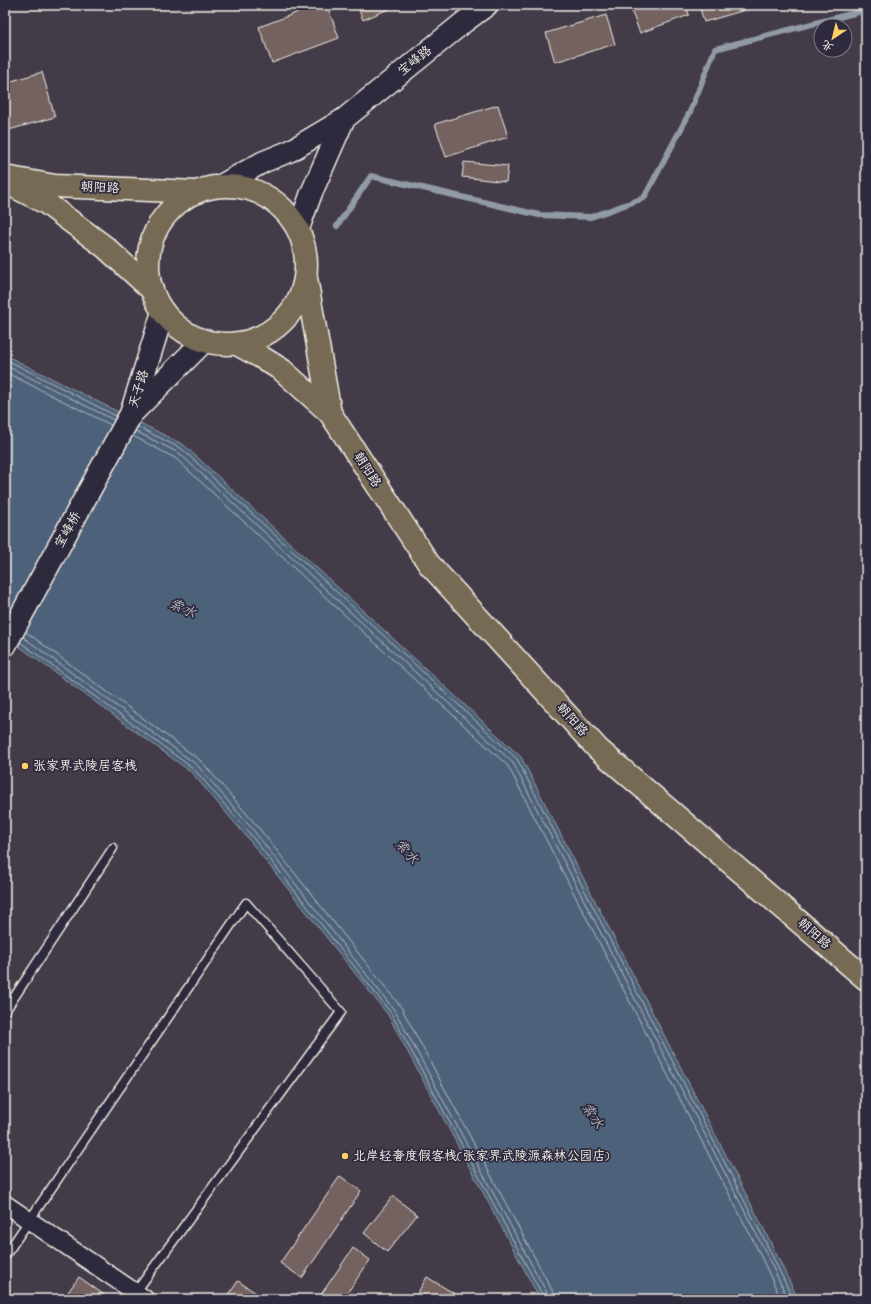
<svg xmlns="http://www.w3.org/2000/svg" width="871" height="1304" viewBox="0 0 871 1304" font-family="'Indie Flower','LXGW WenKai TC',sans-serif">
<rect width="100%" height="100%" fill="#433b48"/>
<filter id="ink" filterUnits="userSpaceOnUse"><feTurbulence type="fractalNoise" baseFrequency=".025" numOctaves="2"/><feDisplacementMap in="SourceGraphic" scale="8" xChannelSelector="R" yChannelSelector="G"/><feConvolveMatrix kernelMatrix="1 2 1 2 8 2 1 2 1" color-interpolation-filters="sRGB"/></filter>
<g filter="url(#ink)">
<polygon fill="#4e627a" stroke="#909ba6" points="5,355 184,445 521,757 770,1241 798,1299 540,1299 388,1015 246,836 191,772 5,636"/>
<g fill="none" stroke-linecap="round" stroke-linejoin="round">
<g stroke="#b2b8bc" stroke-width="1">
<polyline points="5,359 116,416"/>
<polyline points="5,365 114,420"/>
<polyline points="5,372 111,425"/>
<polyline points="138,427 182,449 517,759 766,1243 793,1299"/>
<polyline points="135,431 179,453 513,763 762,1245 788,1299"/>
<polyline points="133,436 175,458 508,766 757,1248 781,1299"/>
<polyline points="26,632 201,761 258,827 401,1007 552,1290 554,1299"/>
<polyline points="23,637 197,765 254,831 395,1011 547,1293 548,1299"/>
<polyline points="20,642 194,769 250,834 391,1013 543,1296 543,1299"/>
</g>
<polyline stroke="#909ba6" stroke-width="6" points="337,226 371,176 539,215 591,217 644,198 690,112 715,49 866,10"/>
</g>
<g fill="#736260" stroke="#f4f1e8">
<polygon points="317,5 327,5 339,38 272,63 259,27"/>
<polygon points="357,5 393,5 393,7 363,20"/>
<polygon points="644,5 686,5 689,15 640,33 631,10"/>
<polygon points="699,5 751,5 752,8 704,22"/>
<polygon points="606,15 615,44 555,62 546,33"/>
<polygon points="42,72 55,117 5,131 5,83"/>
<polygon points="498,105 508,137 446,157 435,124"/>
<polygon points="464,162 508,166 506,182 462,177"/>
<polygon points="340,1176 361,1191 302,1278 280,1263"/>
<polygon points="393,1196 417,1215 387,1252 364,1233"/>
<polygon points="353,1248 370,1260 343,1299 318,1299"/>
<polygon points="79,1277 110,1299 63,1299"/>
<polygon points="427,1277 463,1299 414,1299"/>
<polygon points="238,1281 265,1299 226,1299"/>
</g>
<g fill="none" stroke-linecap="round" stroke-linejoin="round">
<g stroke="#f4f1e8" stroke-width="11">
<g id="service">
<polyline points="5,1011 113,848"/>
<polyline points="5,1256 246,903 341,1012 135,1293"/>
</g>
</g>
<g stroke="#f4f1e8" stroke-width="20">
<polyline id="minor" points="5,1204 145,1299"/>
</g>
<g stroke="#f4f1e8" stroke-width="24">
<g id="tertiary">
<polyline points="220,186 263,162 290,151 344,119 464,22 487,5"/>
<polyline points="298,230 311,194 344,119"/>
</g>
</g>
<g stroke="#f4f1e8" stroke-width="25">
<g id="secondary">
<polyline points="133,412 204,341"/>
<polyline points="5,645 131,414 163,312"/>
</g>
</g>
<g stroke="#f4f1e8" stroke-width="25">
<g id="trunk">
<polyline points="5,177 55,186 197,192"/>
<polyline points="11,185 46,203 105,247 152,290"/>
<circle cx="227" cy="265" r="79"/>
<polyline points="306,278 330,413"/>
<polyline points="237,344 261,357 282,370 330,413 429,564 598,749 866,979"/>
</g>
</g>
<use href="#service" stroke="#2f2a3d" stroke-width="8"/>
<use href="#minor" stroke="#2f2a3d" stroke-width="17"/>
<use href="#tertiary" stroke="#2f2a3d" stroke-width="21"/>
<use href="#secondary" stroke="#2f2a3d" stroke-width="22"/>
<use href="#trunk" stroke="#766a54" stroke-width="22"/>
</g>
</g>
<g fill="#ffd166" stroke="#2f2a3d" stroke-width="1.5">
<circle cx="25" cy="766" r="4"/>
<circle cx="345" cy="1156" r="4"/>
</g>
<g text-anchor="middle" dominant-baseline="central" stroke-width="3.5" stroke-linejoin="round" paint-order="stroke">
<g font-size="13" fill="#f4f1e8" stroke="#2f2a3d">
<text transform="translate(415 61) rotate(-39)">宝峰路</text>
<text transform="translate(100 188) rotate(3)">朝阳路</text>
<text transform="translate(139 389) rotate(-73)">天子路</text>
<text transform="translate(367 470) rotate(57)">朝阳路</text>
<text transform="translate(68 530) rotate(-61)">宝峰桥</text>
<text transform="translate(572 720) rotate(48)">朝阳路</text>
<text transform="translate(814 934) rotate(41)">朝阳路</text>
</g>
<g font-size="13" fill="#f4f1e8" stroke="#2f2a3d" text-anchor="start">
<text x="33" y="766">张家界武陵居客栈</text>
<text x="353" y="1156">北岸轻奢度假客栈(张家界武陵源森林公园店)</text>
</g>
<g font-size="14" font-style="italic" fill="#b2b8bc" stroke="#2f2a3d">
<text transform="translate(182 609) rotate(25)">索水</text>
<text transform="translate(406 852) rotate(50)">索水</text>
<text transform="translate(592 1116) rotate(58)">索水</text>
</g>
</g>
<rect width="871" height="1304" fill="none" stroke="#2f2a3d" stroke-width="20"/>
<rect x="10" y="10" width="851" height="1284" fill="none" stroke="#f4f1e8" stroke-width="1.5" filter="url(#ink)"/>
<g transform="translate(833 38) rotate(215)"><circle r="19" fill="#2f2a3d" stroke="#7e7a81"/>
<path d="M0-3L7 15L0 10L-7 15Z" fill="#ffd166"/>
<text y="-6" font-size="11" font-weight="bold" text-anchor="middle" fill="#f4f1e8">北</text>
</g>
</svg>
